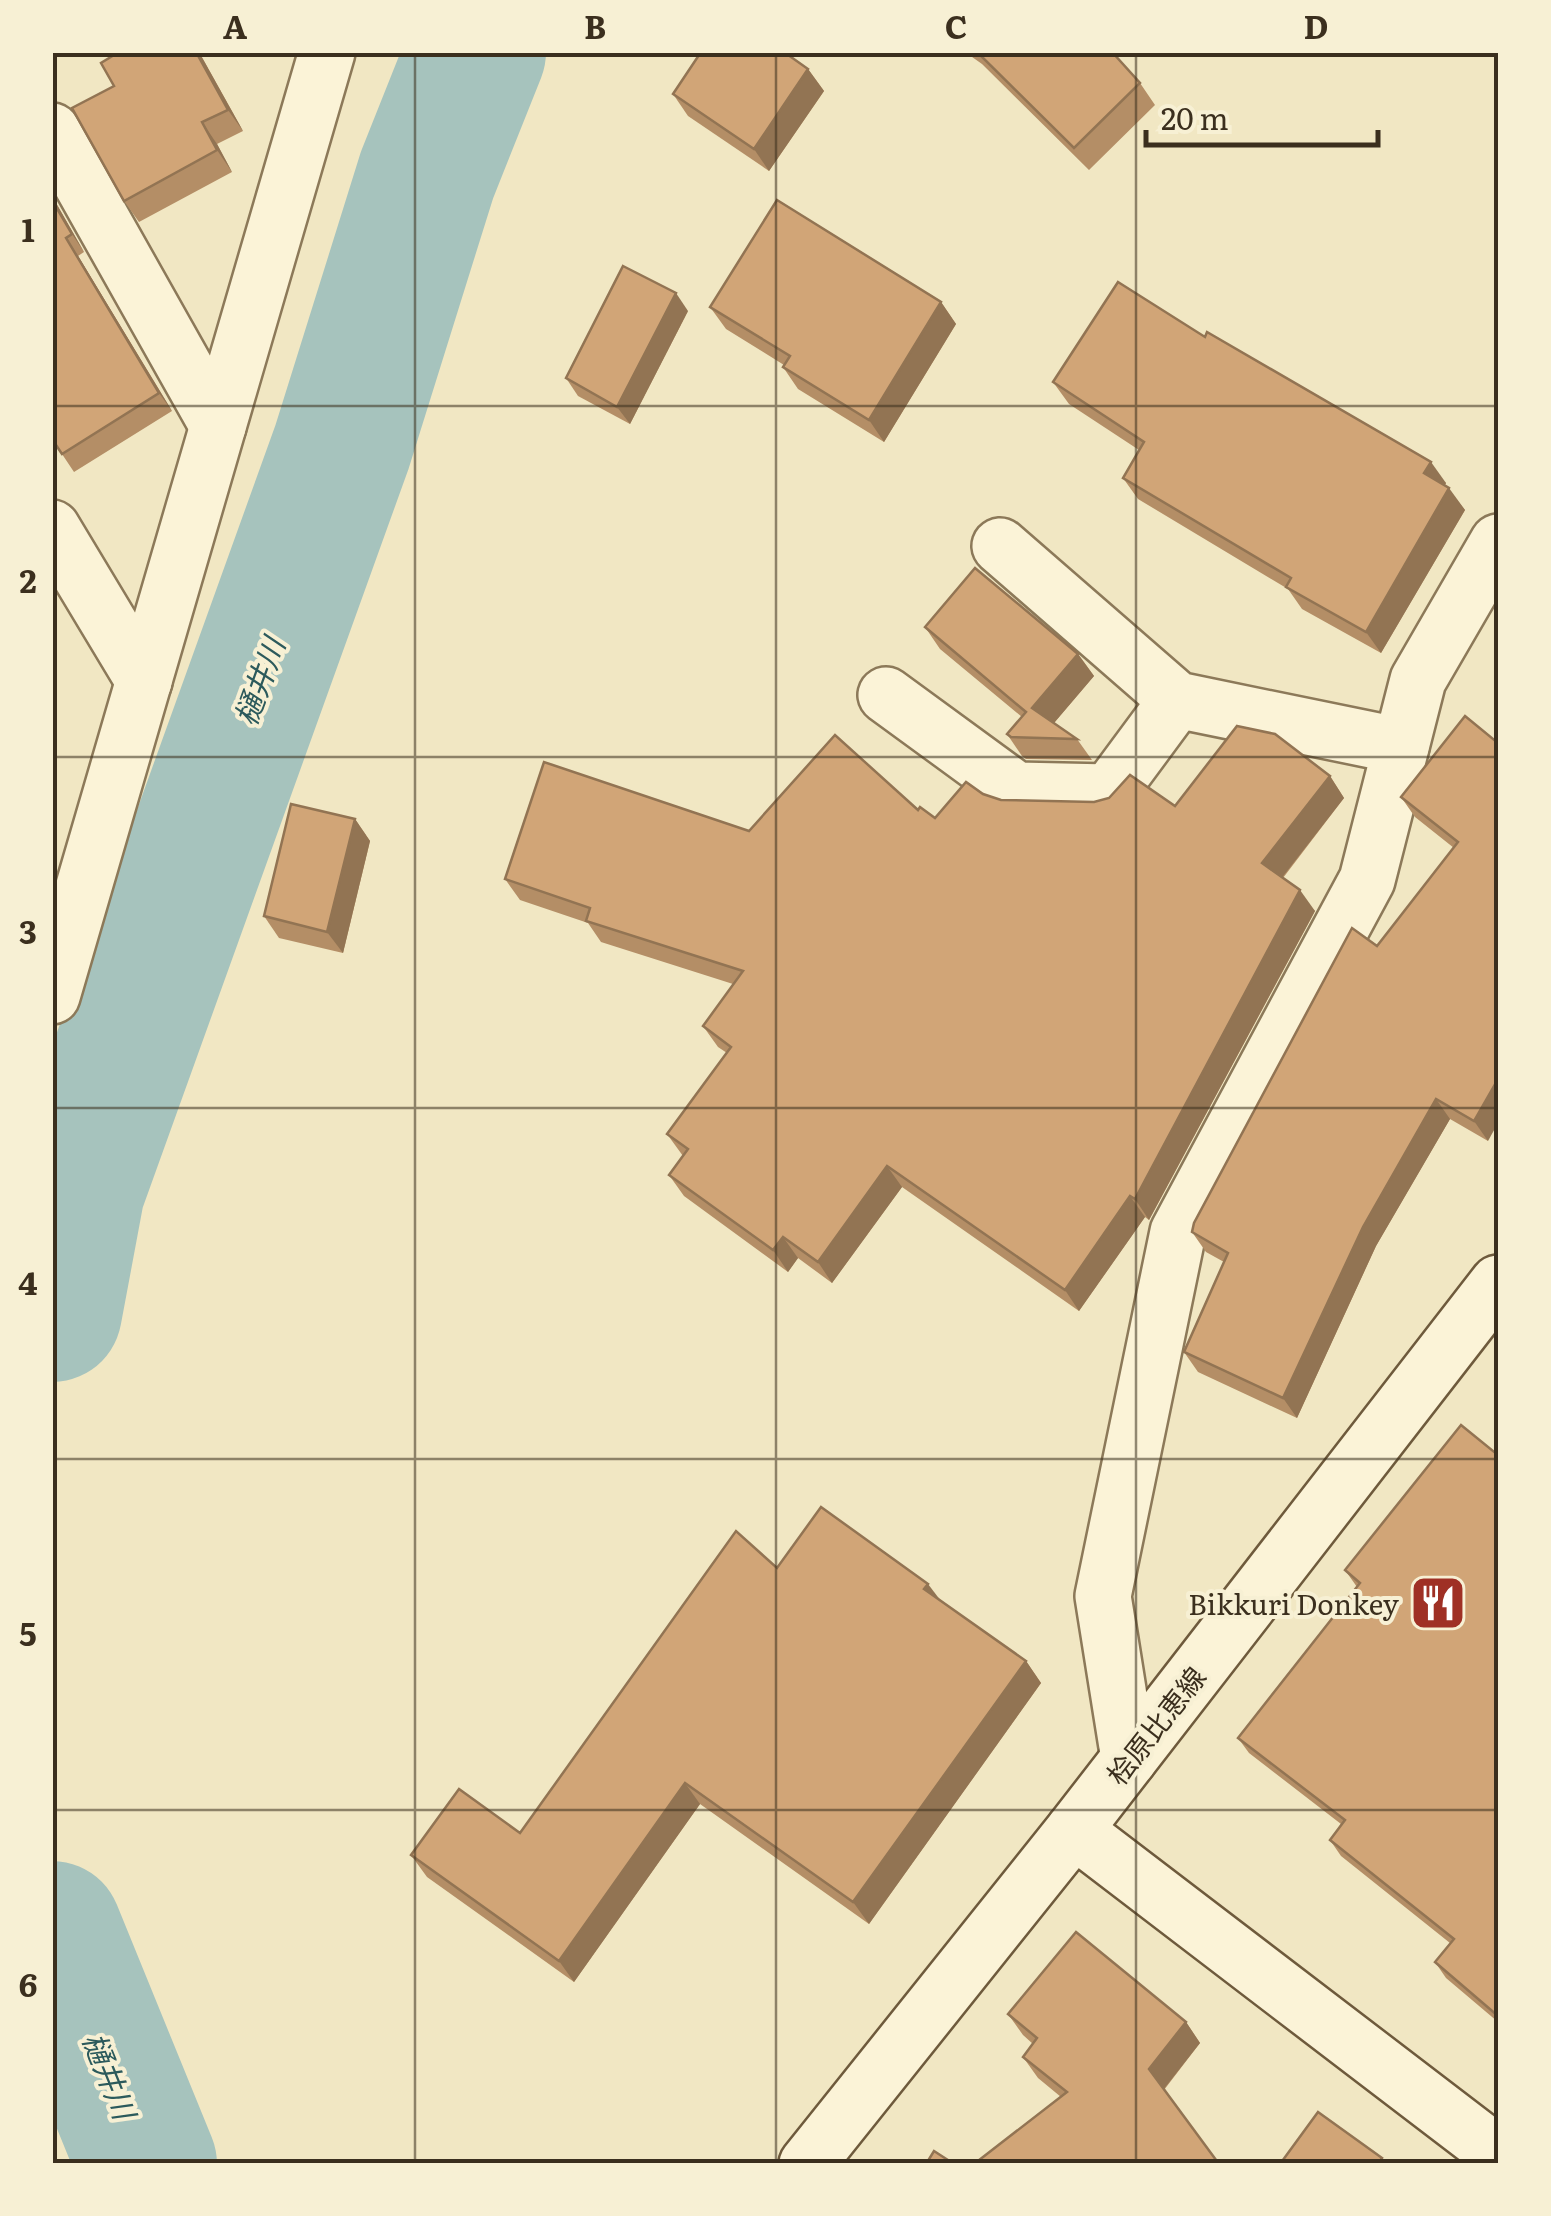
<svg xmlns="http://www.w3.org/2000/svg" width="1551" height="2216" viewBox="0 0 1551 2216" font-family="Literata,'Noto Sans JP',serif">
<rect width="100%" height="100%" fill="#f1e7c3"/>
<g fill="none" stroke-linecap="round" stroke-linejoin="round">
<g stroke="#a6c3bd" stroke-width="140">
<polyline points="52,1312 75,1189 342,447 427,175 476,52"/>
<polyline points="52,1931 147,2164"/>
</g>
<g stroke="#8c7959" stroke-width="60">
<g id="street">
<polyline points="52,131 218,426"/>
<polyline points="52,528 144,681"/>
<polyline points="1000,546 1177,700 1401,746"/>
<polyline points="886,695 1016,790 1109,792 1177,700"/>
<polyline points="52,996 327,52"/>
<polyline points="1129,1759 1103,1596 1178,1232 1367,880 1418,680 1498,542"/>
</g>
</g>
<g stroke="#6e5a3c" stroke-width="60">
<g id="secondary">
<polyline points="1074,1830 1498,2154"/>
<polyline points="807,2164 1074,1830 1498,1283"/>
</g>
</g>
<use href="#street" stroke="#fbf3d7" stroke-width="55"/>
<use href="#secondary" stroke="#fbf3d7" stroke-width="55"/>
</g>
<g fill="#b48e66">
<polygon points="119,52 199,52 243,131 217,144 232,172 139,222 124,201 114,86"/>
<polygon points="965,52 1112,52 1140,83 1155,105 1089,170 982,64"/>
<polygon points="808,69 824,91 769,171 688,116 673,94"/>
<polygon points="52,196 84,252 78,256 172,411 74,472 62,454"/>
<polygon points="941,302 956,324 884,442 798,389 783,367 784,365 726,329 710,307"/>
<polygon points="688,311 630,424 578,396 566,378"/>
<polygon points="1205,337 1446,483 1445,485 1465,510 1381,653 1302,609 1288,589 1138,499 1123,478 1139,450 1069,404 1053,382"/>
<polygon points="925,627 1078,654 1094,676 1054,723 1077,739 1092,760 1026,759 1022,756 1007,734 1022,717 940,649"/>
<polygon points="1465,716 1488,1141 1450,1119 1376,1246 1297,1418 1198,1372 1184,1352 1224,1262 1206,1252 1192,1232 1377,946 1454,848 1415,817 1401,797"/>
<polygon points="1330,776 1344,798 1283,878 1315,911 1149,1220 1145,1217 1079,1311 902,1187 832,1283 798,1258 788,1272 684,1196 669,1175 683,1156 667,1134 727,1053 718,1047 703,1026 733,984 601,942 588,923 520,900 505,879 749,831 918,810 935,818 983,794 1001,800 1175,806"/>
<polygon points="355,819 370,841 343,953 279,938 264,916"/>
<polygon points="1498,1455 1498,2022 1446,1978 1435,1962 1450,1943 1341,1856 1330,1840 1341,1824 1249,1753 1238,1738 1357,1587 1345,1570"/>
<polygon points="777,1568 940,1600 1026,1661 1041,1683 869,1924 700,1804 574,1982 427,1877 411,1855 520,1833"/>
<polygon points="1008,2014 1186,2022 1200,2043 1164,2090 1061,2097 1038,2078 1023,2057 1033,2044 1023,2035"/>
</g>
<g fill="#927453">
<polygon points="196,52 199,52 243,131 228,110"/>
<polygon points="808,69 824,91 769,171 754,149"/>
<polygon points="202,122 217,144 232,172 217,150"/>
<polygon points="52,196 84,252 72,234 52,200"/>
<polygon points="66,238 78,256 172,411 159,393"/>
<polygon points="676,293 688,311 630,424 617,407"/>
<polygon points="941,302 956,324 884,442 869,420"/>
<polygon points="1431,462 1446,483 1439,495 1424,473"/>
<polygon points="1449,488 1465,510 1381,653 1366,632"/>
<polygon points="1078,654 1094,676 1048,730 1032,708"/>
<polygon points="1330,776 1344,798 1277,884 1262,863"/>
<polygon points="355,819 370,841 343,953 327,932"/>
<polygon points="1300,890 1315,911 1149,1220 1135,1199"/>
<polygon points="1498,1079 1498,1123 1488,1141 1474,1121"/>
<polygon points="1436,1099 1450,1119 1376,1246 1297,1418 1283,1398 1363,1227"/>
<polygon points="887,1166 902,1187 832,1283 818,1262"/>
<polygon points="1130,1196 1145,1217 1079,1311 1065,1290"/>
<polygon points="783,1237 798,1258 788,1272 773,1250"/>
<polygon points="928,1584 944,1605 924,1589"/>
<polygon points="1026,1661 1041,1683 869,1924 853,1902"/>
<polygon points="685,1783 700,1804 574,1982 559,1961"/>
<polygon points="1186,2022 1200,2043 1163,2090 1149,2069"/>
</g>
<g fill="#d1a577" stroke="#927453" stroke-width="2.5">
<polygon points="119,52 196,52 228,110 202,122 217,150 124,201 72,108 114,86 101,63"/>
<polygon points="701,52 784,52 808,69 754,149 673,94"/>
<polygon points="977,52 1112,52 1140,83 1074,148"/>
<polygon points="52,200 72,234 66,238 159,393 62,454 52,439"/>
<polygon points="777,200 941,302 869,420 783,367 790,356 710,307"/>
<polygon points="623,266 676,293 617,407 566,378"/>
<polygon points="1118,282 1205,337 1207,332 1431,462 1424,473 1449,488 1366,632 1286,587 1291,578 1123,478 1144,442 1053,382"/>
<polygon points="975,568 1078,654 1032,708 1077,739 1011,737 1007,734 1026,712 925,627"/>
<polygon points="1465,716 1498,743 1498,1079 1474,1121 1436,1099 1363,1227 1283,1398 1184,1352 1228,1253 1192,1232 1194,1223 1352,928 1377,946 1458,842 1401,797"/>
<polygon points="1237,726 1275,734 1330,776 1262,863 1300,890 1135,1199 1130,1196 1065,1290 887,1166 818,1262 783,1237 773,1250 669,1175 688,1149 667,1134 731,1047 703,1026 743,971 586,921 590,908 505,879 544,762 749,831 835,735 918,810 920,807 935,818 966,782 983,794 1001,800 1094,802 1109,798 1130,775 1175,806"/>
<polygon points="291,804 355,819 327,932 264,916"/>
<polygon points="1461,1425 1498,1455 1498,2016 1435,1962 1454,1939 1330,1840 1345,1820 1238,1738 1360,1583 1345,1570"/>
<polygon points="821,1507 928,1584 924,1589 1026,1661 853,1902 685,1783 559,1961 411,1855 459,1789 520,1833 736,1531 777,1568"/>
<polygon points="1076,1932 1186,2022 1149,2069 1219,2164 974,2164 1067,2092 1023,2057 1037,2038 1008,2014"/>
<polygon points="1318,2112 1382,2158 1377,2164 1280,2164"/>
<polygon points="934,2151 954,2164 926,2164"/>
</g>
<path fill="none" stroke="#3b2f1e" stroke-width="2.5" stroke-opacity="0.55" d="M415,52v2112M776,52v2112M1136,52v2112M52,406h1446M52,757h1446M52,1108h1446M52,1459h1446M52,1810h1446"/>
<defs>
<g id="restaurant-square" transform="scale(2.875)"><rect x="-9" y="-9" width="18" height="18" rx="4" fill="#9f3025" stroke="#f7f0d4"/><path d="M-5-6h1v4h1v-4h1v4h1v-4h1v5L-1.5 .5V6h-2V.5L-5-1ZM5-6V6H3V1.5H1.5Q1.5-4 5-6Z" fill="#fff"/></g>
</defs>
<g fill-rule="evenodd">
<use href="#restaurant-square" x="1438" y="1603"/>
</g>
<g text-anchor="middle" dominant-baseline="central" stroke-width="8" stroke-linejoin="round" paint-order="stroke">
<g font-size="28" fill="#3b2f1e" stroke="#f7f0d4" text-anchor="end">
<text x="1399" y="1603">Bikkuri Donkey</text>
</g>
<g font-size="28" fill="#3b2f1e" stroke="#f7f0d4">
<text transform="translate(1155 1725) rotate(-52)">桧原比恵線</text>
</g>
<g font-size="30" font-style="italic" fill="#2c5a5c" stroke="#f7f0d4">
<text transform="translate(258 681) rotate(-70)">樋井川</text>
<text transform="translate(111 2075) rotate(68)">樋井川</text>
</g>
</g>
<rect width="1551" height="2216" fill="none" stroke="#f7f0d4" stroke-width="110"/>
<path d="M1146 130v15h232v-15" fill="none" stroke="#3b2f1e" stroke-width="5"/>
<text x="1161" y="130" font-size="30" fill="#3b2f1e" stroke="#f7f0d4" stroke-width="8" paint-order="stroke">20 m</text>
<rect x="55" y="55" width="1441" height="2106" fill="none" stroke="#3b2f1e" stroke-width="4"/>
<g font-size="32" text-anchor="middle" font-weight="bold" fill="#3b2f1e">
<text x="235" y="39">A</text>
<text x="595" y="39">B</text>
<text x="956" y="39">C</text>
<text x="1316" y="39">D</text>
<text x="28" y="242">1</text>
<text x="28" y="593">2</text>
<text x="28" y="944">3</text>
<text x="28" y="1295">4</text>
<text x="28" y="1646">5</text>
<text x="28" y="1997">6</text>
</g>
</svg>
